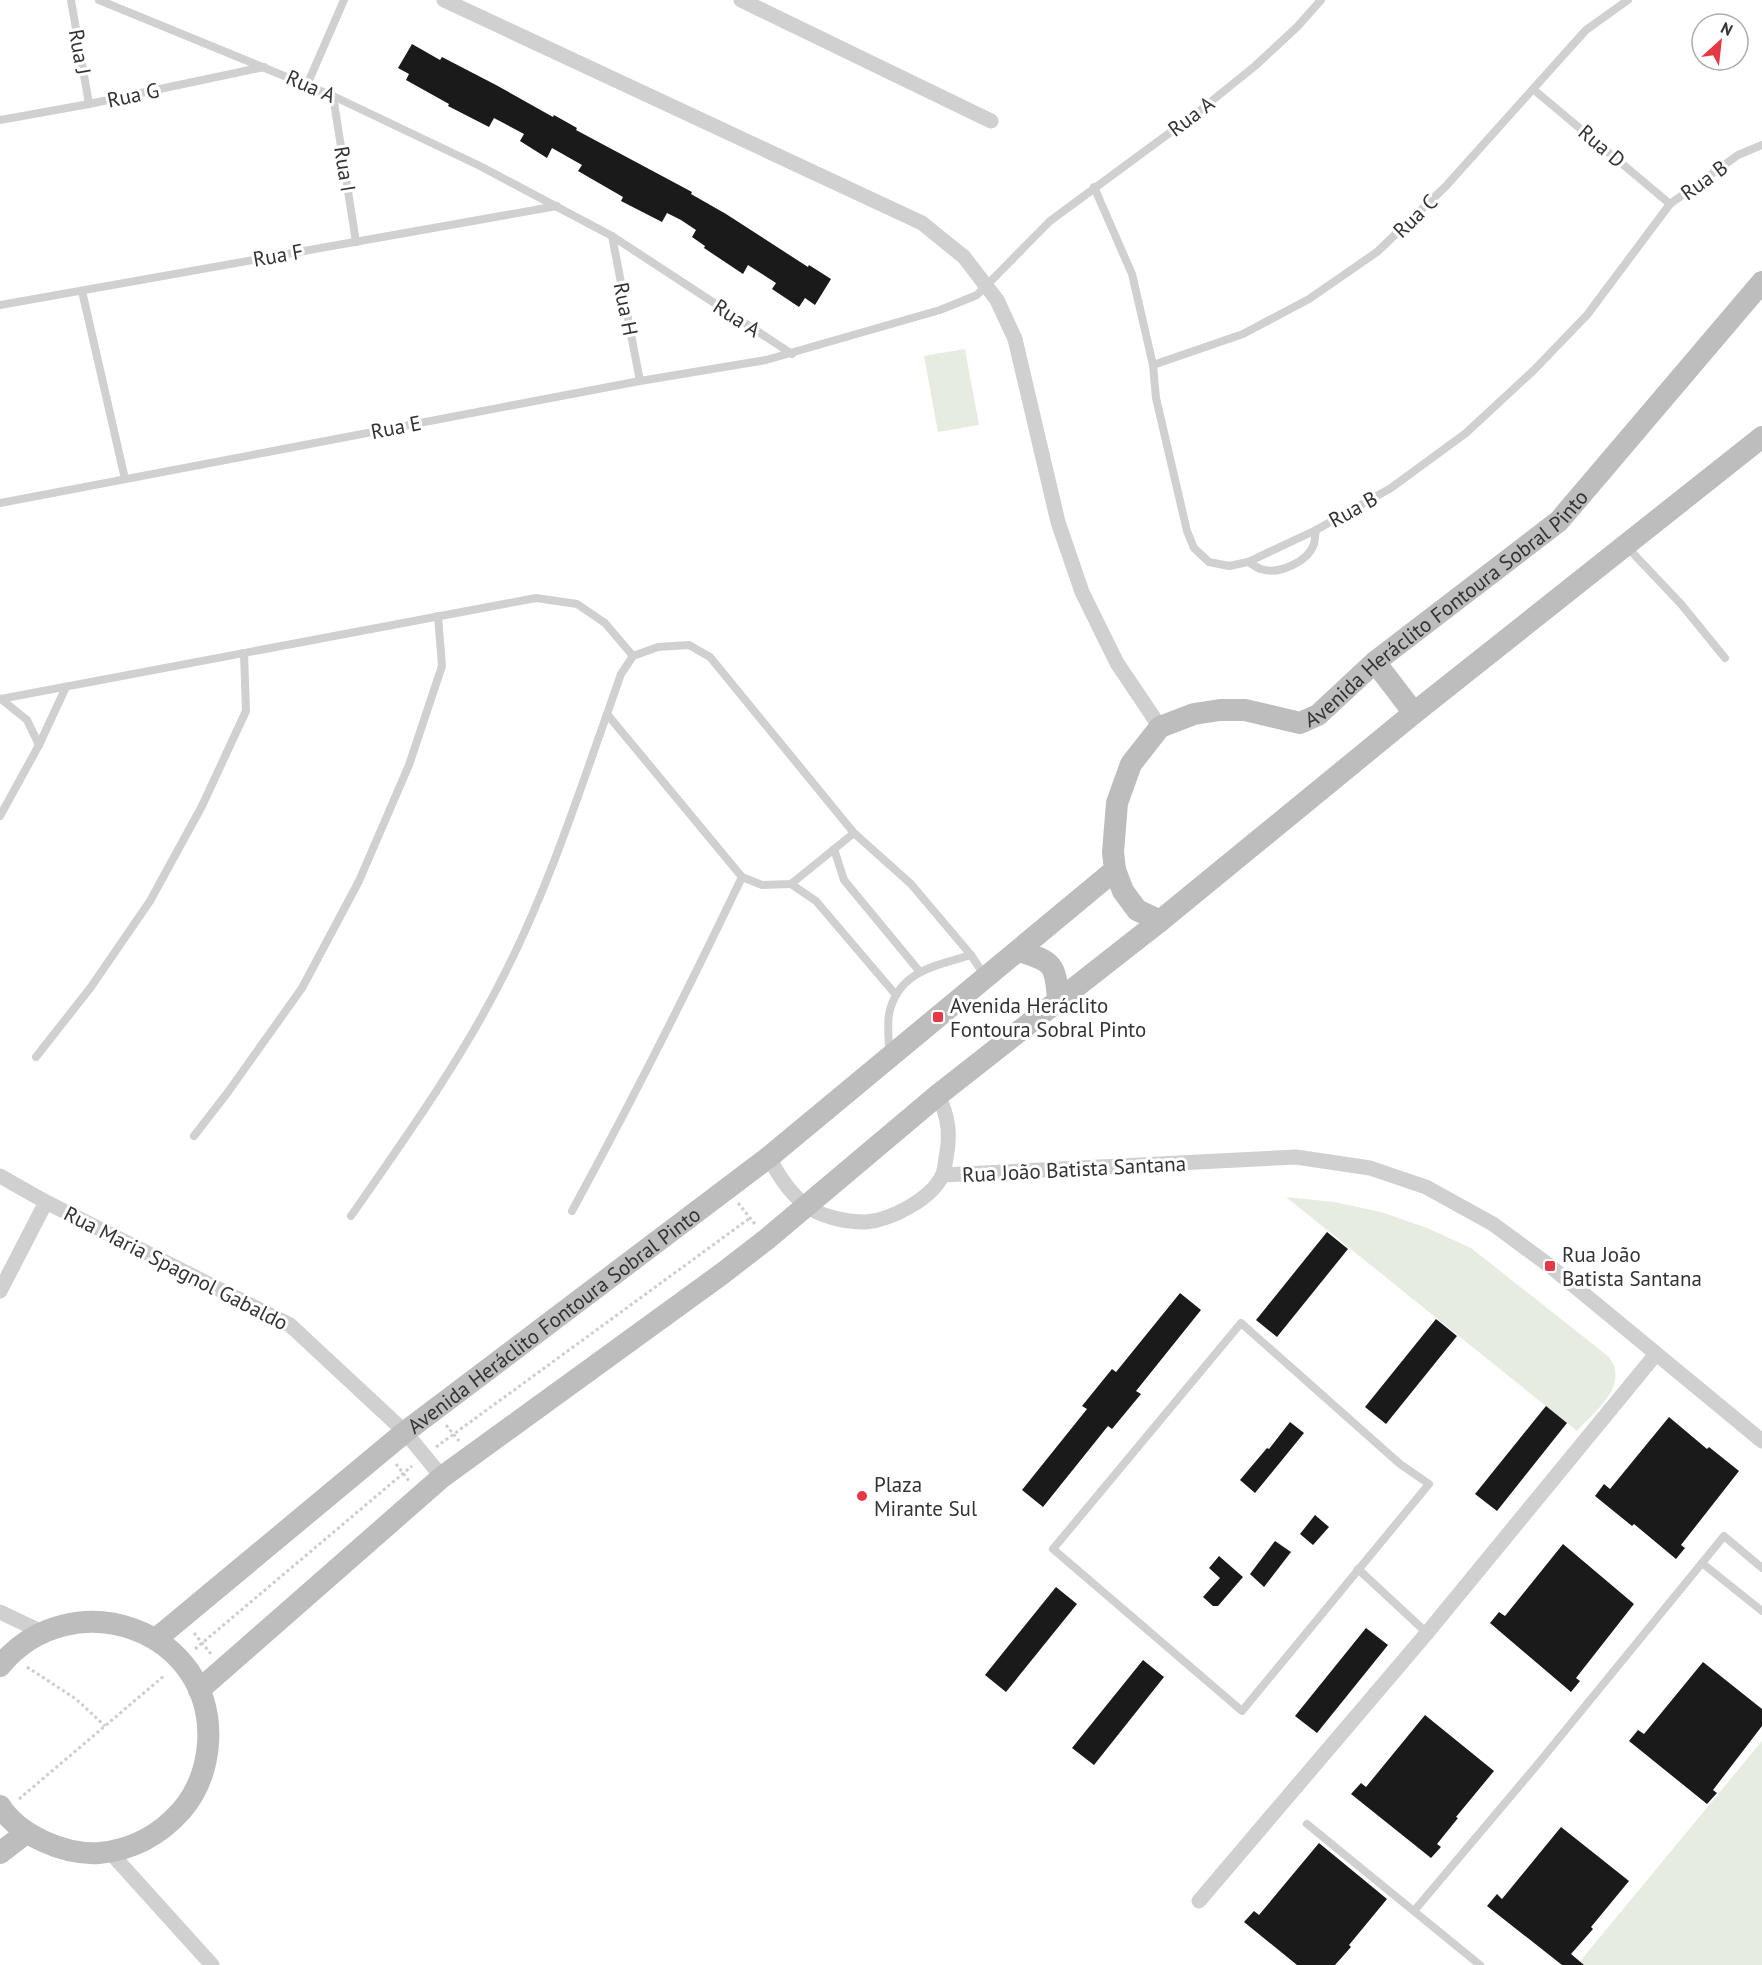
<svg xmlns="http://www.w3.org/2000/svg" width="1762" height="1965" viewBox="0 0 1762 1965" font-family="'PT Sans',sans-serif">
<rect width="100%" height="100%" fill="#fff"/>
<g fill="#e6ecdf">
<polygon points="965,349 979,425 938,432 924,356"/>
<path d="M1286,1197l48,5 47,10 46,16 44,20 138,109c21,28 -14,54 -32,74z"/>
<polygon points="1762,1741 1762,1965 1577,1965"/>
</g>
<g fill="#1a1a1a">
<polygon points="412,44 440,60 442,57 496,85 553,117 554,115 577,128 576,130 692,192 691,194 726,214 808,267 809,265 831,279 815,305 805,298 799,307 772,289 776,283 748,265 743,274 704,248 705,246 692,237 696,230 681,220 667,213 662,222 621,201 623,197 578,171 582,165 552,148 547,158 520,141 524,134 494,118 489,127 448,106 449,104 406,80 409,74 398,68"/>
<polygon points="1327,1232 1348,1249 1277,1337 1256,1320"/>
<polygon points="1180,1293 1201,1310 1136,1391 1141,1394 1112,1429 1108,1426 1043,1507 1022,1490 1087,1409 1082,1406 1112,1369 1116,1372"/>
<polygon points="1436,1319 1457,1336 1386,1424 1365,1407"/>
<polygon points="1546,1406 1567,1423 1497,1511 1475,1494"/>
<polygon points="1669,1417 1707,1449 1709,1447 1739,1471 1681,1545 1685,1548 1676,1559 1634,1524 1632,1526 1595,1496 1604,1484 1610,1489"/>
<polygon points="1290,1422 1304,1433 1255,1493 1240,1480 1267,1448 1269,1449"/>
<polygon points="1315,1515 1329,1527 1313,1545 1300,1534"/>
<polygon points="1275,1541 1291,1552 1264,1587 1250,1574"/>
<polygon points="1563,1544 1634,1604 1576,1678 1580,1681 1571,1692 1490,1623 1499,1612 1505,1616"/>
<polygon points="1219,1556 1243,1577 1218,1606 1213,1606 1203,1597 1220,1578 1209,1568"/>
<polygon points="1056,1587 1077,1604 1006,1692 985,1675"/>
<polygon points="1366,1628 1388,1645 1317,1733 1295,1716"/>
<polygon points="1143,1660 1164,1677 1094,1765 1072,1748"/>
<polygon points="1703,1662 1762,1709 1762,1726 1713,1790 1717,1793 1707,1804 1629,1741 1638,1730 1644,1734"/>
<polygon points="1425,1715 1494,1771 1456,1817 1458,1818 1437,1844 1441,1847 1431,1858 1351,1794 1361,1783 1366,1787"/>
<polygon points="1561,1827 1629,1881 1591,1927 1593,1929 1571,1954 1584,1965 1562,1965 1487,1906 1497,1894 1502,1899"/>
<polygon points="1319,1843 1387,1899 1349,1945 1351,1947 1335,1965 1297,1965 1244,1922 1254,1911 1259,1915"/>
</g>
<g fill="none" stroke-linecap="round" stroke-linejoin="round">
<g stroke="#cdcdcd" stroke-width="3" stroke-dasharray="3 3" stroke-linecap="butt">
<polyline points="738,1203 755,1224"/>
<polyline points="446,1425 459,1441"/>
<polyline points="436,1447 750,1218"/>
<polyline points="396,1464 409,1481"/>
<polyline points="194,1633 211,1654"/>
<polyline points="195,1649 412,1466"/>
<polyline points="27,1667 76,1699 105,1726"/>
<polyline points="19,1799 165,1675"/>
</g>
<g stroke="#d0d0d0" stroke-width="8">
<polyline points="71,0 89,104"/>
<polyline points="99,0 333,96 480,166 612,236 792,354"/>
<polyline points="307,85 344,0"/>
<polyline points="1533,89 1670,204"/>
<polyline points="333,96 356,242"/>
<polyline points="0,120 89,104 264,67"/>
<polyline points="1094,187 1132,274 1153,365 1156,398 1187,531 1194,548 1209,562 1229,566 1248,562 1316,530 1391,488 1466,433 1534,370 1587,315 1670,204 1738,155 1762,145"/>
<polyline points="612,236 640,381"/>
<polyline points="82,291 125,479"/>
<polyline points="0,305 557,206"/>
<polyline points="1153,365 1243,334 1309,299 1377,252 1446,186 1586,30 1628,0"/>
<polyline points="0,503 640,381 766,360 940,310 977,295 1050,221 1198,112 1255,66 1297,27 1321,0"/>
<polyline points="1627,547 1681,604 1725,658"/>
<path d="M1248,562c4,2 9,6 13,7 17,6 47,-7 53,-25 1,-4 1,-10 2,-14"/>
<polyline points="0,699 536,598 577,604 605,623 633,656"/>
<polyline points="1,699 27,720 39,745"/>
<polyline points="0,816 39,745 66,687"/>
<polyline points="854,833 791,884 762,885 742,877 607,714 621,674 633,656 658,647 689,645 710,657 854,833 911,884 971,955 984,975"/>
<polyline points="834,849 844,880 920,972"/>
<polyline points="791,884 816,901 896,995"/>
<path d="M889,1052c0,-12 -2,-26 0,-38 9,-43 46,-48 82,-59"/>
<polyline points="36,1057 91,987 150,901 202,806 246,711 244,653"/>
<polyline points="194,1136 228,1092 302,988 359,881 409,765 442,666 438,616"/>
<path d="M572,1211c60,-110 116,-221 170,-334"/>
<path d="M351,1216c55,-79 111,-157 154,-243 42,-83 71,-171 102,-259"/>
<polygon points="1241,1323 1400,1464 1429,1484 1242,1711 1053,1549"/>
<polyline points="1702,1563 1762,1611"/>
<polyline points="1358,1569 1427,1633"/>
<polyline points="1307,1824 1480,1965"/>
<polyline points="1414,1911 1537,1765 1724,1536 1762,1568"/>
</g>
<g stroke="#d0d0d0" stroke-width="15">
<polyline points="444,0 922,223 964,257"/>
<polyline points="741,0 991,121"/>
<polyline points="1015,339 1058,522 1082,592 1117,663 1160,727"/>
<path d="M769,1157c9,18 19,34 35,47 16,13 42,18 62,18 25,-2 65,-23 76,-46 3,-5 3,-13 4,-18 5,-24 2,-42 -8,-63"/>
<polyline points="943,1175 1296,1157 1370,1168 1426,1187 1493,1224 1550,1266 1762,1441"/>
<polyline points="0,1176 46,1202 290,1325 405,1432 442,1477"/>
<polyline points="0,1291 46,1202"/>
<polyline points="0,1612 42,1632"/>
<polyline points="109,1851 212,1965"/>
<polyline points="1199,1901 1427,1633 1656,1354"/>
</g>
<g stroke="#bdbdbd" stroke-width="22">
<polyline points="1375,662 1414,713"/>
<polyline points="1115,870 1123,891 1137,910 1160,921"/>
<path d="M1018,951c35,10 38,13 40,50"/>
<path id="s1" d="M156,1639l249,-207 364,-275 346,-287 -2,-18 4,-49 14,-39 29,-37 34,-13 26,-4h25l55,13 18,-8 57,-53 184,-141 203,-239"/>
<path d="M0,1666c71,-87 216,-37 208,78 -2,25 -10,47 -26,66 -22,25 -49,40 -83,43 -34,2 -80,-17 -99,-47"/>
<polyline points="199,1690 442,1477 723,1273 767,1239 938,1095 1160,921 1414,713 1762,437"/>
<polyline points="0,1853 26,1833"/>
</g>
<polyline stroke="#d0d0d0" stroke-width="15" points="964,257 997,300 1015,339"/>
</g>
<g fill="#e63946" stroke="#fff" stroke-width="2">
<rect x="932" y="1011" width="12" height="12" rx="3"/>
<rect x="1544" y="1260" width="12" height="12" rx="3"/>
<circle cx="862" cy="1496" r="6"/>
</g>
<g text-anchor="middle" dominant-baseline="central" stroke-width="6" stroke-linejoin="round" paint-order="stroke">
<g font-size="21" fill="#333" stroke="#fff">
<text transform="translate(80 52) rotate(80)">Rua J</text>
<text transform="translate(311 86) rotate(24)">Rua A</text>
<text transform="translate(133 95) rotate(-12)">Rua G</text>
<text transform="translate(1191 116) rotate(-37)">Rua A</text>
<text transform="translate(1602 146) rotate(40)">Rua D</text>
<text transform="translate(345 169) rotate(81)">Rua I</text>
<text transform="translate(1704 180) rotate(-36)">Rua B</text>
<text transform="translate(1415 216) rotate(-44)">Rua C</text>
<text transform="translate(278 255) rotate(-10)">Rua F</text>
<text transform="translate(626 309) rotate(79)">Rua H</text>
<text transform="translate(737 318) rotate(33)">Rua A</text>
<text transform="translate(396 427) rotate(-11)">Rua E</text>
<text transform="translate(1353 509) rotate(-29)">Rua B</text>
<text stroke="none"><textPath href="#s1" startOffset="1716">Avenida Heráclito Fontoura Sobral Pinto</textPath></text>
<text transform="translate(1074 1169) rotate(-3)">Rua João Batista Santana</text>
<text transform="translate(176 1268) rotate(27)">Rua Maria Spagnol Gabaldo</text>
<text stroke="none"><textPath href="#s1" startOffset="510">Avenida Heráclito Fontoura Sobral Pinto</textPath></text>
</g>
<g font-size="21" fill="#333" stroke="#fff" text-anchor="start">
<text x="950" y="1005">Avenida Heráclito<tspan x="950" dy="24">Fontoura Sobral Pinto</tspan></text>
<text x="1562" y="1254">Rua João<tspan x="1562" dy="24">Batista Santana</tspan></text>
<text x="874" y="1484">Plaza<tspan x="874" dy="24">Mirante Sul</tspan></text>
</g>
</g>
<g transform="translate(1720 42) rotate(27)"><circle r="28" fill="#ffffff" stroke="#adadad" stroke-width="1.5"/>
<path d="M0-4.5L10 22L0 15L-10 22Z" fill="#e63946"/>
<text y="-9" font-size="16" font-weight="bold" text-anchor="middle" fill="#333333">N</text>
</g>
</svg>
